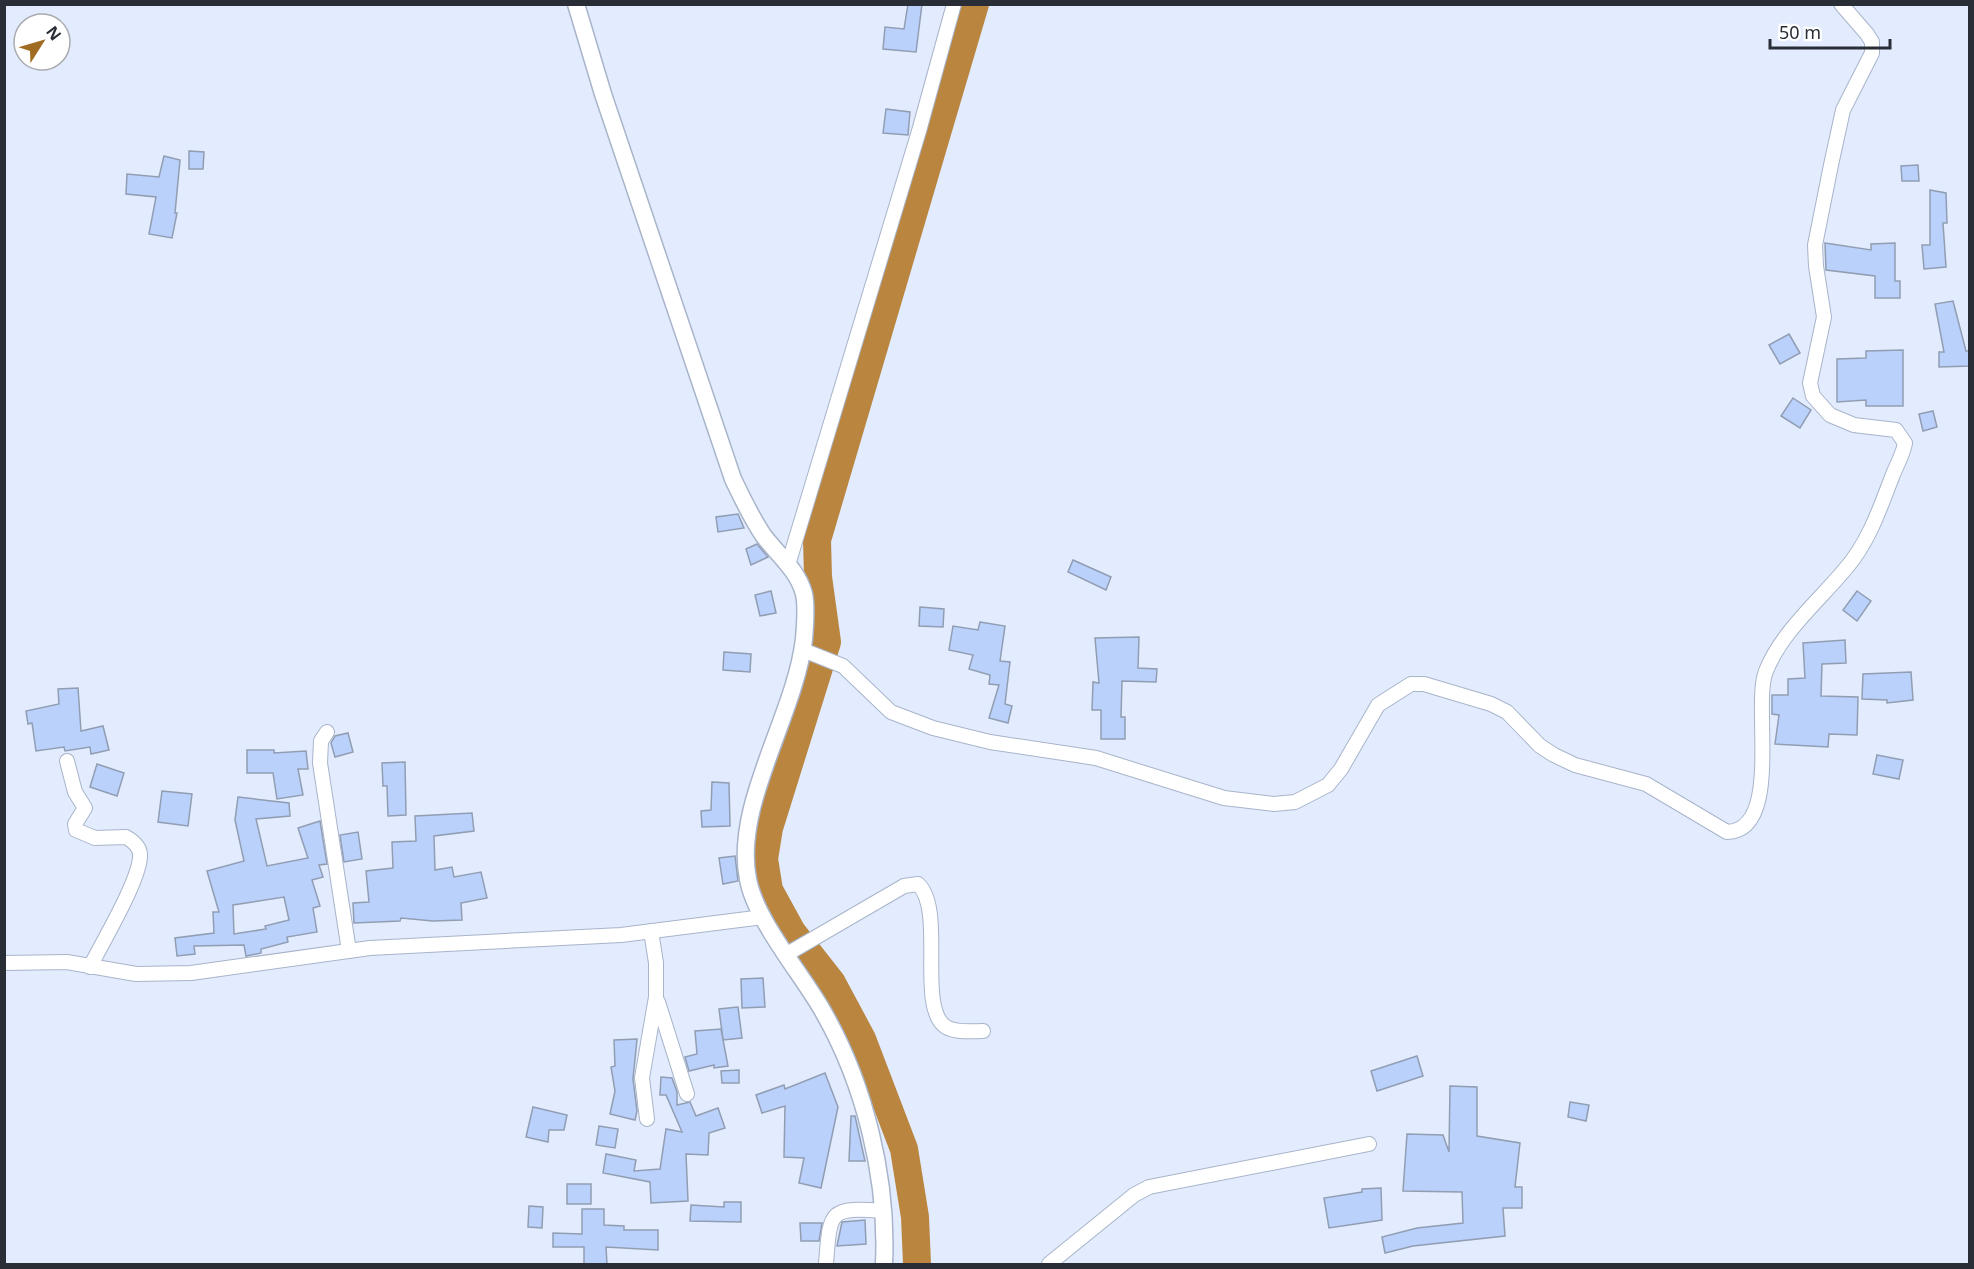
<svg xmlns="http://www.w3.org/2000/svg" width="1974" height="1269" viewBox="0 0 1974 1269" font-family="'Noto Sans',sans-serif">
<rect width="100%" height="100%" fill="#e2ecfe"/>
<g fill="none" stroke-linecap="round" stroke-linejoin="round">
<polyline stroke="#ba863f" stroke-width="28" points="917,1264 915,1217 904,1149 862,1039 832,983 792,932 769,890 764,859 769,828 827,642 818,577 817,540 975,4"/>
</g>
<g fill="#bad1fc" stroke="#919db2" stroke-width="1.5" fill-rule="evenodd">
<polygon points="908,4 922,4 916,52 883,49 885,27 904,29"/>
<polygon points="886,109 910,112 908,135 883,133"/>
<polygon points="189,151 204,152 203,169 189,169"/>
<polygon points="164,156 180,160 175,213 177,213 172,238 149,234 156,197 126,194 127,174 159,177"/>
<polygon points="1918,165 1919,181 1902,181 1901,166"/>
<polygon points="1930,190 1946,193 1947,223 1943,223 1946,267 1924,269 1922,245 1930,245"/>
<polygon points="1825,243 1871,250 1871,244 1895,243 1895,281 1900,281 1900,298 1875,298 1875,276 1826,270"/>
<polygon points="1953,301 1966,351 1970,351 1970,366 1939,367 1939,352 1944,352 1935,304"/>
<polygon points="1789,334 1800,353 1780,364 1769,345"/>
<polygon points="1903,350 1903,406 1866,406 1866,400 1837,402 1837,359 1866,358 1866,351"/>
<polygon points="1793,398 1811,410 1800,428 1781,416"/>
<polygon points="1933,411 1937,427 1923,431 1919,414"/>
<polygon points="738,514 744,528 718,532 716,517"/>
<polygon points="757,544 768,557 751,565 746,549"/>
<polygon points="1073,560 1111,577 1106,590 1068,572"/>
<polygon points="771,591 776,613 760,616 755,595"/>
<polygon points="1857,591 1871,601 1857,621 1843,610"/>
<polygon points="920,607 944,609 943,627 919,626"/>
<polygon points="980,622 1005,626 1000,661 1010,662 1005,704 1012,706 1008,723 989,718 999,685 989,684 990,675 969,669 973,655 949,650 953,626 978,630"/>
<polygon points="1139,637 1138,668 1157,669 1156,682 1122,681 1121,717 1125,717 1125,739 1101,739 1101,710 1092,710 1093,682 1099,683 1095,638"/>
<polygon points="1845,640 1846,663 1822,664 1821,696 1858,697 1857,735 1829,734 1828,747 1775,744 1779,715 1772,714 1772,695 1788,695 1788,679 1805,678 1803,643"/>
<polygon points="724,652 751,654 750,672 723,670"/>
<polygon points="1911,672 1913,700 1887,703 1887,700 1862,699 1863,674"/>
<polygon points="78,688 81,731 103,726 109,750 91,754 90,747 65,751 64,747 36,751 32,723 28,724 26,711 59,704 58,689"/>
<polygon points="348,733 353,752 335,757 331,743 335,736"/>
<polygon points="247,750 274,750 274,753 306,751 308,769 298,769 303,795 277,799 273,773 247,773"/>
<polygon points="1877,755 1903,760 1899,779 1873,774"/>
<polygon points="405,762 406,815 388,816 387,786 383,786 382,763"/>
<polygon points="97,764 124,773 117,796 90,787"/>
<polygon points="712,782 729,783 730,826 702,827 701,811 711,810"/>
<polygon points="162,791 192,794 188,826 158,822"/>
<path d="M238,797l51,6 1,13 -34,3 11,47 41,-8 -10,-30 22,-7 7,43 -8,1 4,12 -11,3 8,26 -7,2 4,24 -30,5 1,5 -27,7v4l-15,3 -2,-11 -50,1 1,8 -18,2 -2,-18 39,-5 -1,-21h6l-12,-41 37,-10 -9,-41zM284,897l5,23 -24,6 1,3 -32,5 -1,-29z"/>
<polygon points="472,813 474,831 434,836 435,870 452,867 454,877 481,872 487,898 461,903 462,920 433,921 401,918 400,921 354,923 353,903 369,902 366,871 393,868 392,842 416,841 415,816"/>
<polygon points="358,832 362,859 344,862 340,835"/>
<polygon points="735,856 738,881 723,884 719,858"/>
<polygon points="763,978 765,1007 742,1008 741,979"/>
<polygon points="738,1007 742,1038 723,1040 719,1009"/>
<polygon points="721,1029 728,1066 714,1068 714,1065 689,1071 685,1057 697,1054 695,1031"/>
<polygon points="637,1039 633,1079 637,1111 635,1120 610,1114 615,1091 611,1067 615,1066 614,1040"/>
<polygon points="1417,1056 1423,1076 1377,1091 1371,1071"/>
<polygon points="739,1070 739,1083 722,1083 721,1071"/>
<polygon points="825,1073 838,1107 821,1188 799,1183 804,1158 784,1157 785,1106 762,1113 756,1095 784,1085 785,1089"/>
<polygon points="661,1077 672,1078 677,1092 677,1105 690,1102 696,1116 718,1108 725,1128 709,1133 708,1155 686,1154 688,1201 651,1203 650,1182 603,1173 606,1154 636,1160 634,1171 660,1169 666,1129 682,1132 666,1095 660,1095"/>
<polygon points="1450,1086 1477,1087 1477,1136 1520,1143 1515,1187 1522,1187 1522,1208 1503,1208 1505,1236 1413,1246 1385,1253 1382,1237 1417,1228 1463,1223 1462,1192 1403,1191 1407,1134 1443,1135 1449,1152"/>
<polygon points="1570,1102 1589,1105 1586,1121 1568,1117"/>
<polygon points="533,1107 567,1115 564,1130 549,1130 548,1142 526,1137"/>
<polygon points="851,1116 855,1116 865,1161 849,1161"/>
<polygon points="599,1126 618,1129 615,1148 596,1145"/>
<rect x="567" y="1184" width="24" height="20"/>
<polygon points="1381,1188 1382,1220 1329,1228 1324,1198 1362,1192 1362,1189"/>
<polygon points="724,1202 741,1202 741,1222 690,1221 691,1205 724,1207"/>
<polygon points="529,1206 543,1207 542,1228 528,1227"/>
<polygon points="582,1209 604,1209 604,1225 624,1226 624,1230 658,1230 658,1250 606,1247 607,1264 584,1264 584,1247 553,1247 553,1233 582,1234"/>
<polygon points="865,1220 866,1244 837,1246 842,1222"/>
<polygon points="800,1223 822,1223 819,1241 801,1241"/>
</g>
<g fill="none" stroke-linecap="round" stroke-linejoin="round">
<g stroke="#a8b4ca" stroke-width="16">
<g id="minor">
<polyline points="788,565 919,131 954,4"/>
<path d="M803,650l40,16 48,46 42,16 57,14 106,16 128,40 50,6 21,-2 33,-17 13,-16 37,-64 33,-21h13l67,20 16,8 33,34 14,9 21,10 71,19 81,48c56,-1 25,-128 39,-161 16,-40 54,-71 81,-104 22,-26 33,-59 45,-90 4,-11 11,-22 13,-34l-9,-13 -42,-5 -24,-10 -17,-19 -3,-13 14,-66 -8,-51 -1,-21 16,-80 12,-55 29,-57v-11l-5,-8 -26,-30"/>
<polyline points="327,732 321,741 320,763 349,951"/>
<path d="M67,761l8,31 10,16 -10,16 1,6 19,8 31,-1c7,4 14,9 14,18 1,23 -38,88 -50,112"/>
<path d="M787,954l117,-68 14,-2c28,26 -2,124 28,143 10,6 26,4 37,4"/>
<polyline points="4,963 67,962 136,974 191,973 370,948 621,935 763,917"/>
<polyline points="658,1002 687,1094"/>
<polyline points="647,1119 642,1078 656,997 656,963 651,931"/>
<path d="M826,1264c4,-54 3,-57 58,-53"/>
<polyline points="1049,1264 1134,1195 1149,1187 1369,1144"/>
</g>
</g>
<g stroke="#a8b4ca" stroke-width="19">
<path id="tertiary" d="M576,4l27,90 130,385c9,19 18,38 30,56 14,19 35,35 41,59 3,13 1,31 0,45 -9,77 -71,166 -56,240 7,40 52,93 73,129 44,75 67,171 63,256"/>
</g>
<use href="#minor" stroke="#fff" stroke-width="14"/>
<use href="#tertiary" stroke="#fff" stroke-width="16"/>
</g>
<rect width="1974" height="1269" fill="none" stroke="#292e36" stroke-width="12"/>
<g transform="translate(42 42) rotate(53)"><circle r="28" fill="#ffffff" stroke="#a9abaf" stroke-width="1.5"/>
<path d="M0-4.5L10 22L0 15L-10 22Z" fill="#9f6c22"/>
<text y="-9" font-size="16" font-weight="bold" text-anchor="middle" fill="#292e36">N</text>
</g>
<path d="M1770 39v9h120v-9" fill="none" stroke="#292e36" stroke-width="3"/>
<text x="1779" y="39" font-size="18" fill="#292e36" stroke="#ffffff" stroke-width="4.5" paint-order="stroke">50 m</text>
</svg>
